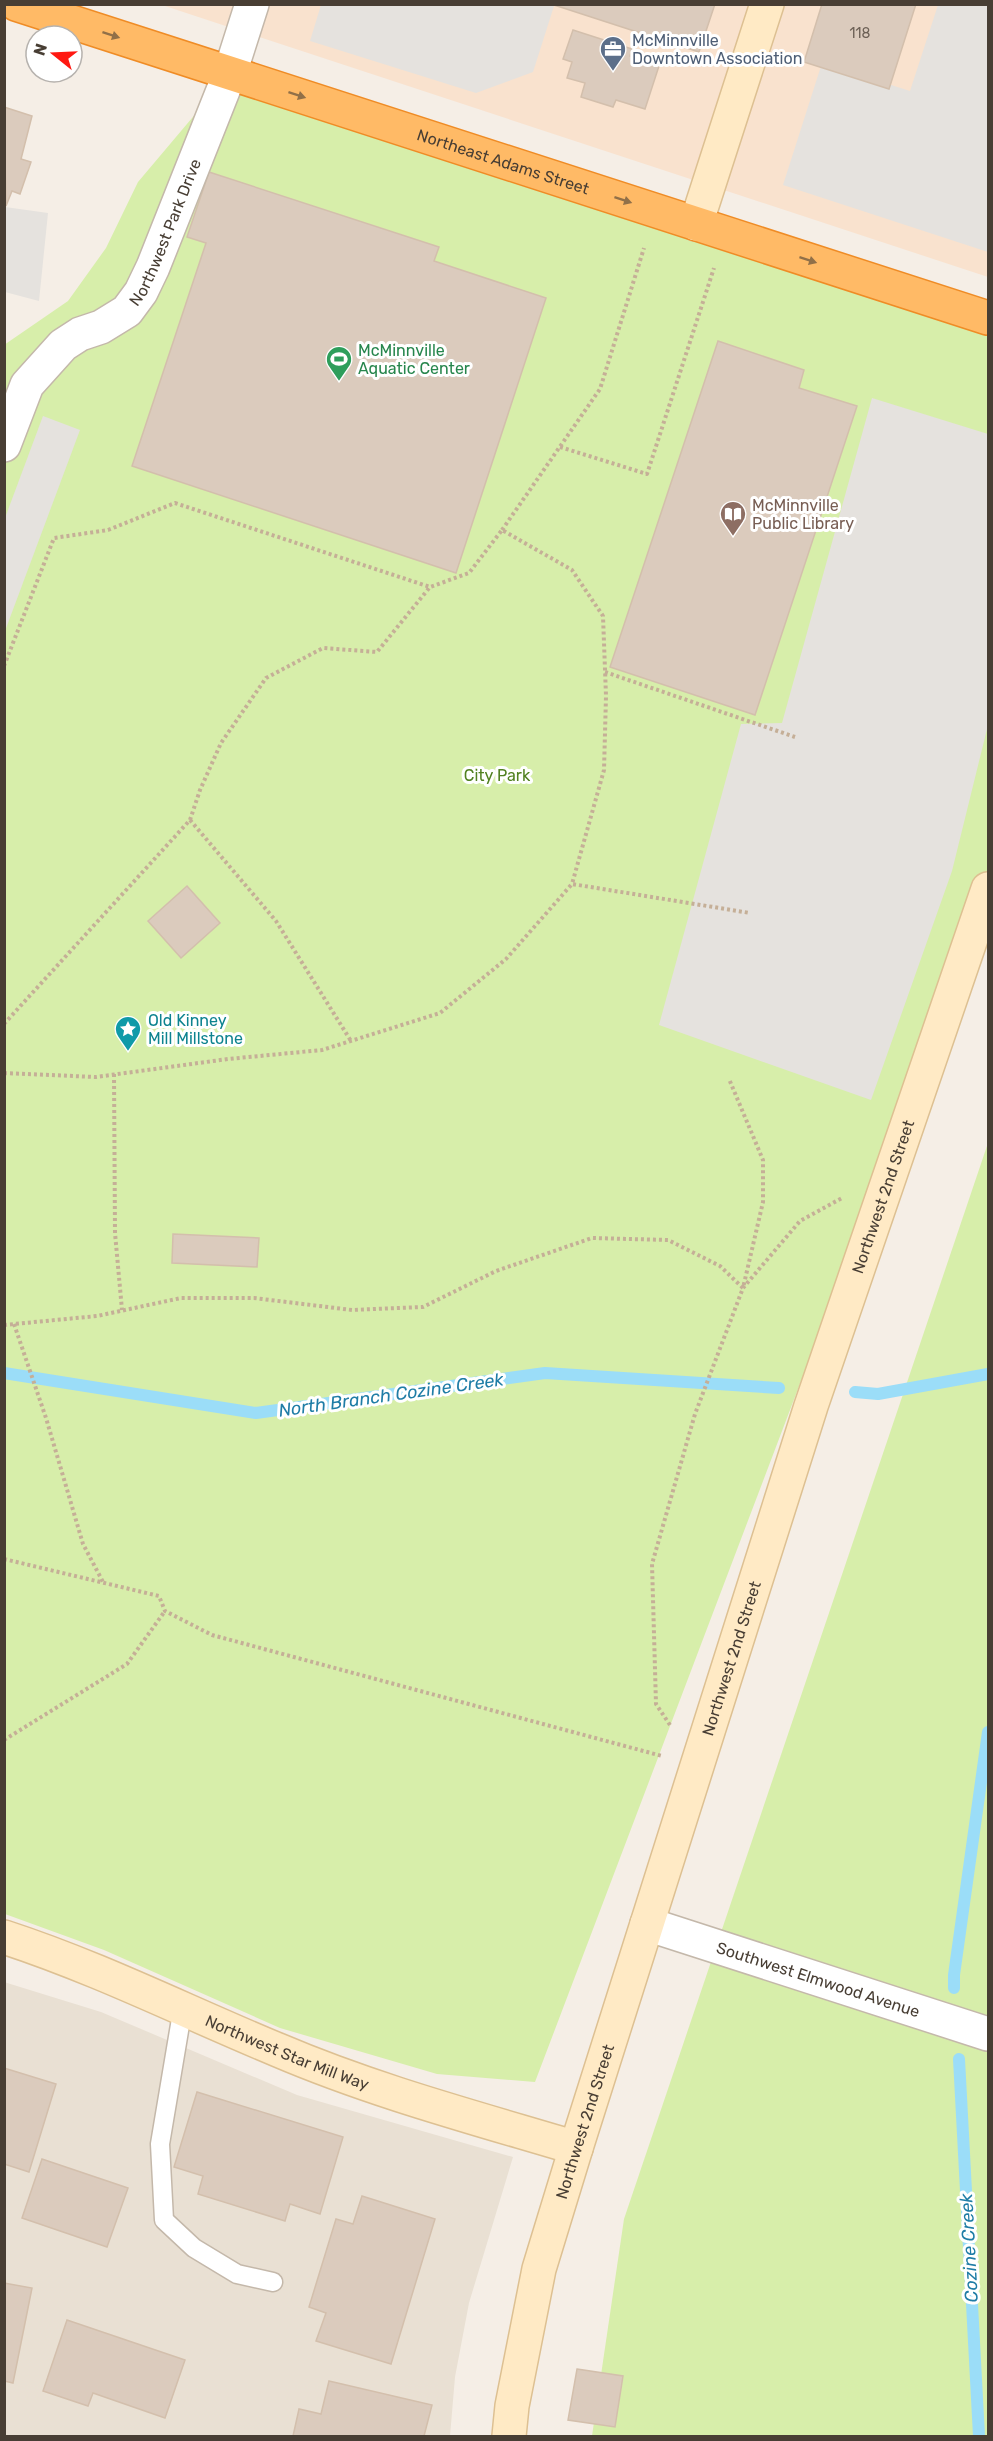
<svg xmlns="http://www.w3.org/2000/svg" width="993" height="2441" viewBox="0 0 993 2441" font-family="Rubik,sans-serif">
<rect width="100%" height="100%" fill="#f5eee6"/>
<polygon fill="#e9e0d3" points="4,1982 101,2012 297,2095 513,2157 469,2303 455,2377 450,2436 5,2436"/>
<polygon fill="#f9e2ce" points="162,5 988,5 988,277"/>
<g fill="#d7eeaa">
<polygon points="230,73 988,318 988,888 535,2082 437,2074 280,2028 104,1950 5,1914 4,345 68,301 106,248 138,182"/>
<polygon points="988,1143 988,2436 592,2436 624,2219"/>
</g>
<g fill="#e5e2de">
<polygon points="551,4 554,6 533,72 476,93 310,41 321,5"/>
<polygon points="938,5 988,5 988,252 783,185 822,63 910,91"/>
<polygon points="5,207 48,213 39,301 5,292"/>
<polygon points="872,398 988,434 988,725 952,871 871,1100 659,1025 741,724 782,723"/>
<polygon points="43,416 80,430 5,631 5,518"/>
</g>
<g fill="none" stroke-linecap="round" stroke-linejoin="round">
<g stroke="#9bddf8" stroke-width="12">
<polyline points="4,1373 256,1413 545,1373 779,1388"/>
<polyline points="855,1392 878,1394 988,1374"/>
<polyline points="954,1988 954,1975 988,1732"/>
<polyline points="959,2059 979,2436"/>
</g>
</g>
<g fill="#dbcbbd" stroke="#d3bfac" stroke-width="1.5">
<polygon points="551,4 715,4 699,52"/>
<polygon points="822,4 916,4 889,89 804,62"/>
<polygon points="573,30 632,49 630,56 659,66 645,109 616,100 613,107 581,97 585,83 567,78 572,62 563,59"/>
<polygon points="4,107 32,116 21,159 31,162 20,194 12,191 6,206"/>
<polygon points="209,172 439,247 434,261 546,298 456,573 132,466 206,243 187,237"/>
<polygon points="718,341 804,370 799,388 857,406 755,715 610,667"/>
<polygon points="187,886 220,923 181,958 148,921"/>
<polygon points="173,1234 259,1238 257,1267 172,1263"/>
<polygon points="4,2068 56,2084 29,2172 4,2164"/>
<polygon points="197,2092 343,2137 320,2214 290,2204 285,2221 198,2194 203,2176 174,2167"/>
<polygon points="42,2159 128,2188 107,2247 22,2218"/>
<polygon points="362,2196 435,2219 391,2364 316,2341 326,2313 309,2307 336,2219 353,2224"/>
<polygon points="4,2283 32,2288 13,2383 4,2381"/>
<polygon points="67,2320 185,2360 165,2418 93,2393 88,2406 43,2391"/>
<polygon points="577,2369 623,2376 615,2427 568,2420"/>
<polygon points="329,2381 432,2405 424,2436 293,2436 299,2409 321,2414"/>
</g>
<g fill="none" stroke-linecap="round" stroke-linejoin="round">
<g stroke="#c4b8aa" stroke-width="21">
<polyline id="lane" points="183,2007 160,2144 164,2220 194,2248 237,2274 273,2282"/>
</g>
<g stroke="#c4b8aa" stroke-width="36">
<g id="street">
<path id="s1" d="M4,445l23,-60 36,-40 17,-11 21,-7 26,-16 14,-19 12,-25 77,-194 22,-69"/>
<path id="s2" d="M647,1924l341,110"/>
</g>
</g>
<g stroke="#ddc092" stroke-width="36">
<g id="secondary">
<polyline points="696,224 767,4"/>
<path id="s3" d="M4,1937c95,31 182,75 274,113 96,41 198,68 298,98"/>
<path id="s4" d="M509,2436l3,-30 27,-137 37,-121 235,-742 177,-517"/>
</g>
</g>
<g stroke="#ef8c26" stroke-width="36">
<g id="highway">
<path id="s5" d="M16,4l972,314"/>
</g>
</g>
<g stroke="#c5af97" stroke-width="4" stroke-dasharray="3 3" stroke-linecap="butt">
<polyline points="560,447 647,474 714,268"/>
<polyline points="502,530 600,389 644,248"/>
<polyline points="4,666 54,538 108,530 175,503 430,587 469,573 502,530 572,570 603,616 606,696 604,770 572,884 750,913"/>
<polyline points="605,672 795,737"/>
<polyline points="190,820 276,921 351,1041"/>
<polyline points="4,1024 190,820 200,790 221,743 266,678 323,648 377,652 430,587"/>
<polyline points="4,1073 96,1077 228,1059 322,1050 440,1013 506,959 572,884"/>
<polyline points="114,1074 115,1233 122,1310"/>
<polyline points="14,1324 46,1418 83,1544 103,1582"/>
<polyline points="4,1325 97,1316 181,1298 254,1298 352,1310 423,1307 496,1271 592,1238 668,1240 720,1266 743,1288 763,1202 763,1160 729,1079"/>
<polyline points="4,1559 159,1596 165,1611 212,1635 662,1756"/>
<polyline points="670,1725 656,1704 652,1564 695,1414 743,1288 800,1221 842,1198"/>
<polyline points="4,1740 127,1664 165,1611"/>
</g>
<use href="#lane" stroke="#fff" stroke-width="18"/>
<use href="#street" stroke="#fff" stroke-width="33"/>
<use href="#secondary" stroke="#ffeac5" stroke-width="33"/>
<use href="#highway" stroke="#ffba66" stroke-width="33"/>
</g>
<defs><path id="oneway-solid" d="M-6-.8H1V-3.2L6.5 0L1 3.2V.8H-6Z" transform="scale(1.5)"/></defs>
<g fill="#917048">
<use href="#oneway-solid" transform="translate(111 35) rotate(18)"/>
<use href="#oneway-solid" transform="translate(297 95) rotate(18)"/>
<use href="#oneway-solid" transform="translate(623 200) rotate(18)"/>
<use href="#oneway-solid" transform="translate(808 260) rotate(18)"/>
</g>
<defs>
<g id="office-pin" transform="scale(1.35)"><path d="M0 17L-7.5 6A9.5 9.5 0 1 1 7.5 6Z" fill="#5c6f8a" stroke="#fff"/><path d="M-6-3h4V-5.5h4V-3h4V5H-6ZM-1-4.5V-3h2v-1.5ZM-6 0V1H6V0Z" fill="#fff"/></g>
<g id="stadium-pin" transform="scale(1.35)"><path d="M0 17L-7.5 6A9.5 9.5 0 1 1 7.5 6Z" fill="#2e9e5b" stroke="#fff"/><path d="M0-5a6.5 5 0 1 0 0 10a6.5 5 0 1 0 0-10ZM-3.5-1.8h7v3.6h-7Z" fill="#fff"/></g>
<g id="library-pin" transform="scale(1.35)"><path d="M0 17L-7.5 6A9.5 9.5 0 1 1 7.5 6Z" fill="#8d6e63" stroke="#fff"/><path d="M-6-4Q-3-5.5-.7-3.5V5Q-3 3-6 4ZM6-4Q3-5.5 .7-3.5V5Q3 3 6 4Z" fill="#fff"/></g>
<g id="sight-pin" transform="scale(1.35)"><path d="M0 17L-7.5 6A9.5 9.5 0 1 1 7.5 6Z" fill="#0f9aa8" stroke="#fff"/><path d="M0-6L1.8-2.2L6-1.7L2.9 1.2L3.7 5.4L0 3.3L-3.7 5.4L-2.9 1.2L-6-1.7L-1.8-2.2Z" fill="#fff"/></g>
</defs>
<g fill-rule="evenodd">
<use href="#office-pin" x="613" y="49"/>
<use href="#stadium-pin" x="339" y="359"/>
<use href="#library-pin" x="733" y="514"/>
<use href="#sight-pin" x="128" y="1029"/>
</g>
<g text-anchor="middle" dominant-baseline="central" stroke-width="6" stroke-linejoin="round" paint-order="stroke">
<g font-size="14" fill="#6d6156">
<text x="860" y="33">118</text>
</g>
<g font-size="16" fill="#4e5e75" stroke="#fff" text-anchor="start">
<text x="632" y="40">McMinnville<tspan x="632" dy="18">Downtown Association</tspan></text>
</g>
<g font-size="16" fill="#483e34" stroke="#fff">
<text stroke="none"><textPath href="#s5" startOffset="512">Northeast Adams Street</textPath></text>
<text stroke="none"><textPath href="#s1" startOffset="279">Northwest Park Drive</textPath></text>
<text stroke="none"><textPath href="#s4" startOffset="1296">Northwest 2nd Street</textPath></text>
<text stroke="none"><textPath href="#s4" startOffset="810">Northwest 2nd Street</textPath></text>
<text stroke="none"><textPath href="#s2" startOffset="180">Southwest Elmwood Avenue</textPath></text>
<text stroke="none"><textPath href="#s3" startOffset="306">Northwest Star Mill Way</textPath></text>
<text stroke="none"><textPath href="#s4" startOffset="324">Northwest 2nd Street</textPath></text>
</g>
<g font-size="16" fill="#27864d" stroke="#fff" text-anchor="start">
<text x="358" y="350">McMinnville<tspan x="358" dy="18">Aquatic Center</tspan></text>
</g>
<g font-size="16" fill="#785e54" stroke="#fff" text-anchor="start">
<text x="752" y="505">McMinnville<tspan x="752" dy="18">Public Library</tspan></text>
</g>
<g font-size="16" fill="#518121" stroke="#fff">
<text x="497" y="775">City Park</text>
</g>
<g font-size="16" fill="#0d838f" stroke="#fff" text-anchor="start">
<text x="148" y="1020">Old Kinney<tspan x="148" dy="18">Mill Millstone</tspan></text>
</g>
<g font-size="18" font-style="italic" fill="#1f7da6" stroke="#fff">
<text transform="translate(391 1395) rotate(-8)">North Branch Cozine Creek</text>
<text transform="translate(969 2248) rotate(-93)">Cozine Creek</text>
</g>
</g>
<rect width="993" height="2441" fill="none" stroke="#483e34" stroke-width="12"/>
<g transform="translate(54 54) rotate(288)"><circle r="28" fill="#ffffff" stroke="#b6b2ae" stroke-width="1.5"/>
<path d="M0-4.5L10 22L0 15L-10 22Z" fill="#ff1912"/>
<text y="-9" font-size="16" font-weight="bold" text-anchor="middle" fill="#483e34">N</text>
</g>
</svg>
